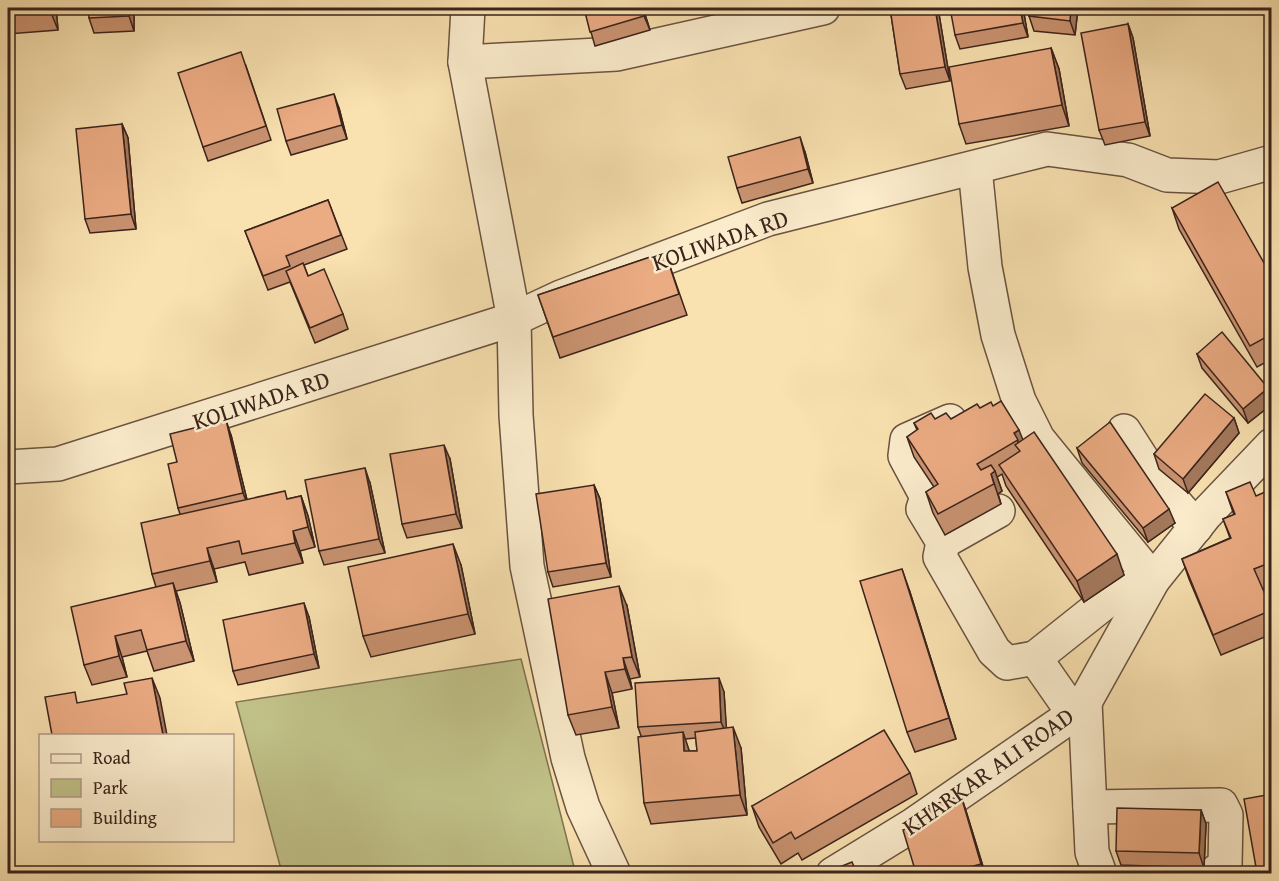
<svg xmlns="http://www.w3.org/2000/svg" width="1279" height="881" viewBox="0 0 1279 881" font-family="'Gentium Book Plus',serif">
<rect width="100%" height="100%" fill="#f9e1b0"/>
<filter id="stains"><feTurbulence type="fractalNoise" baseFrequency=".00333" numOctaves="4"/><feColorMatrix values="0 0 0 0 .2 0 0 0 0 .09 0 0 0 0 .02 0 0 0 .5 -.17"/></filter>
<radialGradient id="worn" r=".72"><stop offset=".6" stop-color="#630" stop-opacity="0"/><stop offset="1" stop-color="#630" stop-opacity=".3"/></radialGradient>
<polygon fill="#c1c289" stroke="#7e7352" stroke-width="1.5" points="521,659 574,867 573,873 282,873 236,702"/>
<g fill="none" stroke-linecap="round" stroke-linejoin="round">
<g stroke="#6a5341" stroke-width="36">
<g id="minor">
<polyline points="468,8 465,62 514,319 516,415 527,566 568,758 583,807 614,874"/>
<polyline points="465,62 617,54 823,8"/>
<polyline points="975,168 985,267 998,335 1019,401 1038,439 1153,580"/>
<polyline points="950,421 907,440 905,456 927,497 923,509 943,542 940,557 994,651 1007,663 1035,658 1074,714"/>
<polyline points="1124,431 1156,481 1196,527"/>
<polyline points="8,467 58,464 514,319 561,297 768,219 1047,149 1128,160 1167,175 1219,177 1272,162"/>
<polyline points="943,542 998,511"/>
<polyline points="1035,658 1123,588"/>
<polyline points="1085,702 1092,852 1100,874"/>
<polyline points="1090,807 1221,805 1226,815 1225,865 1213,874"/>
<polyline points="833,874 913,825 1074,714 1085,702 1153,580 1206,514 1272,445"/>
</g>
</g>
<use href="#minor" stroke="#fbeccc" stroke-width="33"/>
</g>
<g fill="#ca9371" stroke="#3b241c" stroke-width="1.5" fill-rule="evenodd">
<polygon points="8,8 56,8 58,30 8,34"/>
<polygon points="134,8 134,31 94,33 89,18"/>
<polygon points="584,8 643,8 650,30 595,46"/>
<polygon points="890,8 938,8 950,81 906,89 900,74"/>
<polygon points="1023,8 1028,37 960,49 955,35"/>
<polygon points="1030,8 1078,8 1075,35 1034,31 1029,16"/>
<polygon points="1128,24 1133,38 1150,136 1105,145 1099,130"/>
<polygon points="1051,48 1059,69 1069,126 966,144 959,124"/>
<polygon points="246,66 271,140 208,161 203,147"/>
<polygon points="339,108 347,139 291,155 286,141"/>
<polygon points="122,124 128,138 136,229 90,233 85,219"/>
<polygon points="805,152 813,183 742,203 737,188"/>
<polygon points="328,200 347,249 304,265 308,276 343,314 348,329 315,343 290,282 268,290 245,231"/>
<polygon points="1172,208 1272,277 1272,359 1257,367 1179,229"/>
<polygon points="665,252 687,315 560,358 538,295"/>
<polygon points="1197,354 1268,388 1272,396 1272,404 1248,423 1202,368"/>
<polygon points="993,406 1023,440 1124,575 1084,602 1006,486 1002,474 997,477 1002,491 998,494 1001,504 945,535 933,513 926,492 934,487 914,457 907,437 917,430 914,423 935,419 951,419 980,408"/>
<polygon points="1234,418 1239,433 1188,493 1159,469 1154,454"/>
<polygon points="231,435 247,500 288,499 301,496 308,516 315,547 300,551 303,563 249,575 245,562 214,569 217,582 176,591 180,603 194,661 154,671 147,651 122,657 127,677 92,685 84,665 156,587 152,574 180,514 178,508 177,462"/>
<polygon points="1077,448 1175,523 1148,542 1082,463"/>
<polygon points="450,459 462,528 407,538 402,524"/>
<polygon points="370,483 385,553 324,565 319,551"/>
<polygon points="594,485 600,499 611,577 553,587 548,572"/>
<polygon points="1226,492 1256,496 1272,508 1272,586 1263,589 1272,610 1272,634 1221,655 1189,579 1182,559 1230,538 1223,519 1234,515"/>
<polygon points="461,565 475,634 371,657 363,636"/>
<polygon points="909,589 956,739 915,752 907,732"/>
<polygon points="627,606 640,677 630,679 632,689 612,693 619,728 576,735 568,715"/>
<polygon points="309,617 319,668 238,685 233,671"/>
<path d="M724,692l2,36 15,20 6,67 -96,9 -7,-21 -3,-67 -3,-9zM696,738l1,13h-8l-4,-12z"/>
<polygon points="910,773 917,794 802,860 798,853 781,864 759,827 752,806"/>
<polygon points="961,796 966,811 985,873 916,873 932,821"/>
<polygon points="1201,810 1206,824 1204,868 1121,865 1116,851"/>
</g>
<g fill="#a4785c" stroke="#3b241c" stroke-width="1.5">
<polygon points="50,8 56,8 58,30 50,10"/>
<polygon points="129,8 134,8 134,31 129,16"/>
<polygon points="642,8 643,8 650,30 644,16"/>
<polygon points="935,8 938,8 950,81 945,67"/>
<polygon points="1020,8 1023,8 1028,37 1023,23"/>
<polygon points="1071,8 1078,8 1075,35 1070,21"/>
<polygon points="1128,24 1133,38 1150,136 1145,122"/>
<polygon points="1051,48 1059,69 1069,126 1062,105"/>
<polygon points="334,94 339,108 347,139 342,125"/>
<polygon points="122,124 128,138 136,229 131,214"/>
<polygon points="800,137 805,152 813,183 808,169"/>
<polygon points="1268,388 1272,396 1272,404 1248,423 1243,409"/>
<polygon points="1234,418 1239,433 1188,493 1183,479"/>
<polygon points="226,420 231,435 249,508 243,493"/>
<polygon points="1019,430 1027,450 1023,453 1014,433"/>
<polygon points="444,445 450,459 462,528 456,514"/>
<polygon points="365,468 370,483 385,553 379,539"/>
<polygon points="995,471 1002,491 998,494 1001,504 991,474"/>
<polygon points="594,485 600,499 611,577 606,563"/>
<polygon points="301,496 308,516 315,547 308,527"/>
<polygon points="1169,509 1175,523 1148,542 1143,528"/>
<polygon points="293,531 300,551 303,563 295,543"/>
<polygon points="453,544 461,565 475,634 468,614"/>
<polygon points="207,548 214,569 217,582 210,561"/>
<polygon points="1117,554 1124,575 1084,602 1077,581"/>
<polygon points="902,569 909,589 956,739 949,718"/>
<polygon points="173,583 180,603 194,661 186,641"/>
<polygon points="619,586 627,606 640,677 632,657"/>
<polygon points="304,603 309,617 319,668 314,654"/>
<polygon points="115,636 122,657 127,677 119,656"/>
<polygon points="623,658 630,679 632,689 625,669"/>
<polygon points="605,672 612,693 619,728 612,707"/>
<polygon points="152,678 160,698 167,735 163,735"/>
<polygon points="719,678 724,692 727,736 721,722"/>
<polygon points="733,727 741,748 747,815 740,795"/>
<polygon points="683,732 690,753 684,751"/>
<polygon points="961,796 966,811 985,873 981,864"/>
<polygon points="1201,810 1206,824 1204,868 1199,853"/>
</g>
<g fill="#ebab83" stroke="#3b241c" stroke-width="1.5">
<polygon points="8,8 50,8 50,10 8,13"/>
<polygon points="88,8 129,8 129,16 89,18"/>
<polygon points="584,8 642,8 644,16 590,32"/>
<polygon points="890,8 935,8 945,67 900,74"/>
<polygon points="950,8 1020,8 1023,23 955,35"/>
<polygon points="1030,8 1071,8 1070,21 1029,16"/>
<polygon points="1128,24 1145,122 1099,130 1081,33"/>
<polygon points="1051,48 1062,105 959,124 949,67"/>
<polygon points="241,52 266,126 203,147 178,73"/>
<polygon points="334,94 342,125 286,141 277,109"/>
<polygon points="122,124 131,214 85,219 76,129"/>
<polygon points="800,137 808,169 737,188 728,157"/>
<polygon points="1218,182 1272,277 1272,334 1250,346 1172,208"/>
<polygon points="328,200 341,235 286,256 290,266 263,276 245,231"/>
<polygon points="665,252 679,294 553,337 538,295"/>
<polygon points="303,263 308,276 324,269 343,314 310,328 286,271"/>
<polygon points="1222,332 1268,388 1243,409 1197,354"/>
<polygon points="1205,394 1234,418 1183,479 1154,454"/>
<polygon points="1001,401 1019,430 1014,433 1018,440 977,464 981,470 991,465 995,471 991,474 994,484 938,514 926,492 938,484 907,437 918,429 914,423 931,413 935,419 946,413 951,419 977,404 980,408 991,402 993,406"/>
<polygon points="226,420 243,493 178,508 168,464 177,462 170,434"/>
<polygon points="1110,422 1169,509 1143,528 1077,448"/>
<polygon points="1034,432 1117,554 1077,581 999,465 1020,451 1015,445"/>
<polygon points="444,445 456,514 402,524 390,454"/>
<polygon points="365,468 379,539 319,551 305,480"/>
<polygon points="1250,482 1256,496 1265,492 1272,508 1272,562 1254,569 1272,610 1213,635 1182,559 1231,538 1223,519 1235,514 1226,492"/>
<polygon points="594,485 606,563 548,572 536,494"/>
<polygon points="285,491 287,499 301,496 308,527 293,531 295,543 242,554 239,541 207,548 210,561 152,574 141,523"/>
<polygon points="453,544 468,614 363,636 348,567"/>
<polygon points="902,569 949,718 907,732 860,581"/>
<polygon points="173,583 186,641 147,650 141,630 115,636 119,656 84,665 71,607"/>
<polygon points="619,586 632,657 623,658 625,669 605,672 612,707 568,715 548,599"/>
<polygon points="304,603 314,654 233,671 223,620"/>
<polygon points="152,678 163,735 52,735 45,697 75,692 77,703 127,694 124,683"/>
<polygon points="719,678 721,722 638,727 635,683"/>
<polygon points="733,727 740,795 644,803 638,737 683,732 684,751 697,751 695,732"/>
<polygon points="884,730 910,773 795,839 791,832 773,843 752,806"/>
<polygon points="1272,794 1272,873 1257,873 1244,799"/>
<polygon points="961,796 981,864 948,873 916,873 903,830 932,821 928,806"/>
<polygon points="1117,808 1201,810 1199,853 1116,851"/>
<polygon points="852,862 857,873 825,873"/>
</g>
<g text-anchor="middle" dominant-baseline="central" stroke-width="5" stroke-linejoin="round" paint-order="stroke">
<g font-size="24" fill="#3b241c" stroke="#fbeccc">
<text transform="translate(720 240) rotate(-19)">KOLIWADA RD</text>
<text transform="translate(261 400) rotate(-18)">KOLIWADA RD</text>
<text transform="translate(988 771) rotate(-35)">KHARKAR ALI ROAD</text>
</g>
</g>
<rect width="1279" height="881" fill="none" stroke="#f9e1b0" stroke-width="30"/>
<rect x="9" y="9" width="1261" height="863" fill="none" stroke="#3b241c" stroke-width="3"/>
<rect x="15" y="15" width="1249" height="851" fill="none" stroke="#3b241c" stroke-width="1.5"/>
<rect x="39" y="734" width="195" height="108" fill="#fbeccc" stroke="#ae9c86" stroke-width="1.5"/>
<rect x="51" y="754" width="30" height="9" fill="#fbeccc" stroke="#ae9c86" stroke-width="1.5"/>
<text x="93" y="764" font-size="18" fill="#3b241c">Road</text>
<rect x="51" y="779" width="30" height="18" fill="#c1c289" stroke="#ae9c86" stroke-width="1.5"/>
<text x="93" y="794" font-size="18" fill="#3b241c">Park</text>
<rect x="51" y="809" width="30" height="18" fill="#ebab83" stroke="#ae9c86" stroke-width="1.5"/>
<text x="93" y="824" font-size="18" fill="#3b241c">Building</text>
<rect width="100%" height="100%" filter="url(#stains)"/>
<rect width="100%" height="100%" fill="url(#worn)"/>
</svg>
